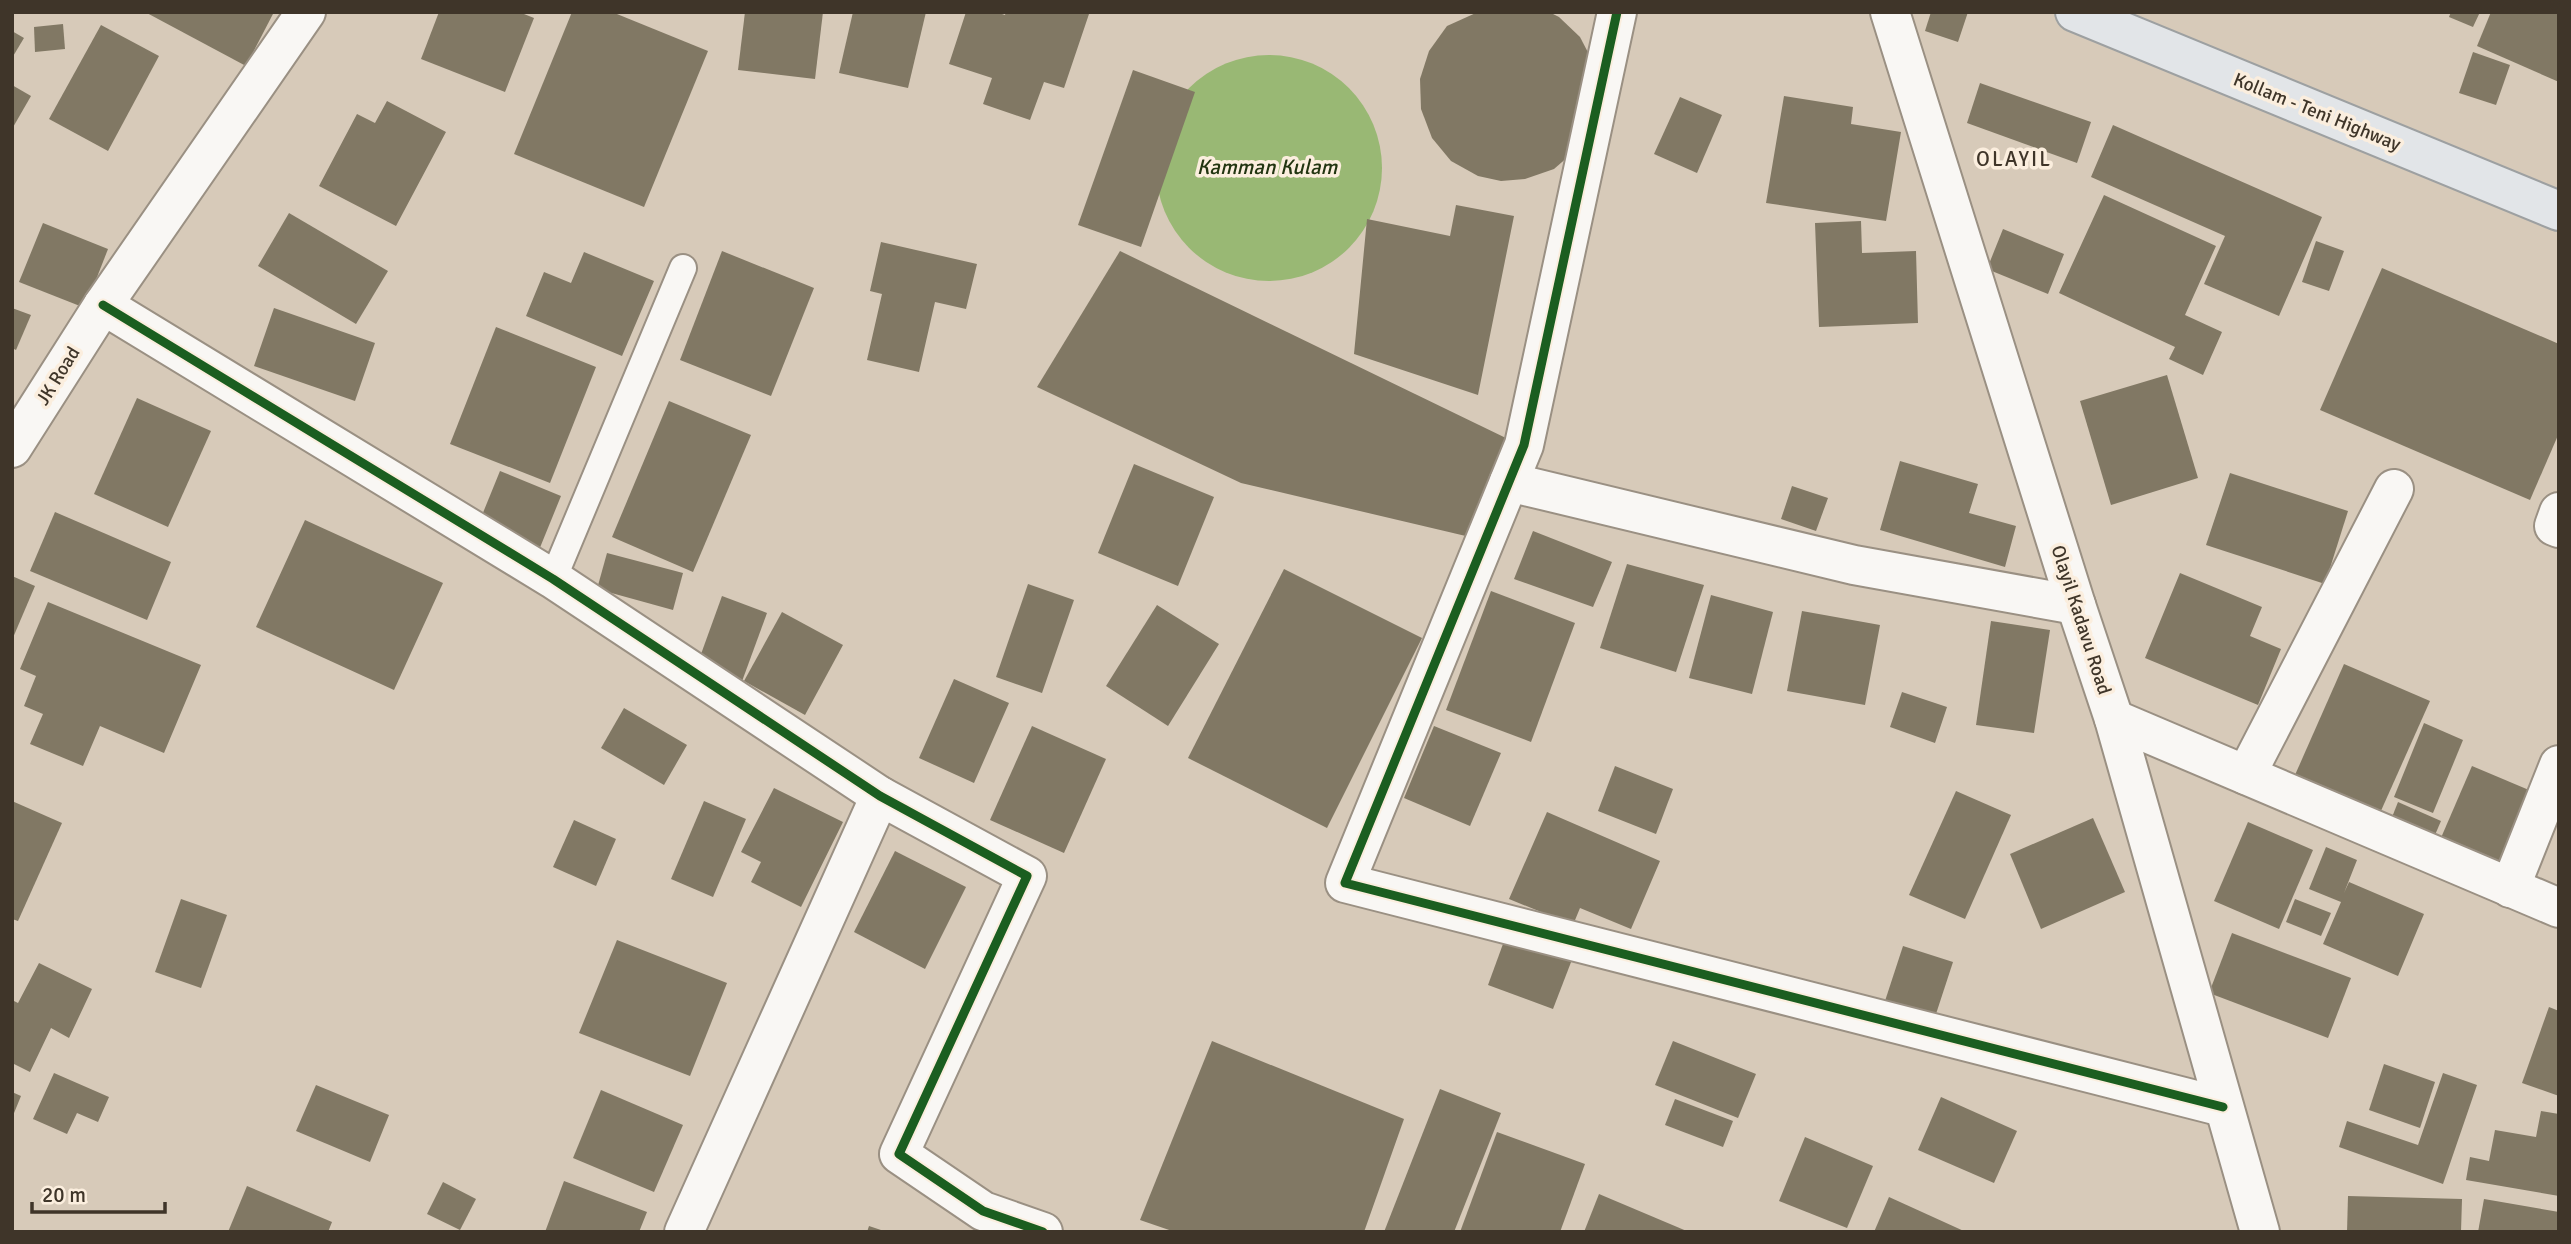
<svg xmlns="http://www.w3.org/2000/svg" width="2571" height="1244" viewBox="0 0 2571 1244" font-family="Signika,sans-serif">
<rect width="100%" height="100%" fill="#d7cab9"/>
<circle fill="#99b874" cx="1269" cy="168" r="113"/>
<g fill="#817864">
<polygon points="145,12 274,12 246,66"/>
<polygon points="439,12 519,12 534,18 505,92 421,59"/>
<polygon points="572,12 612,12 708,51 644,207 514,154"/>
<polygon points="745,12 823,12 815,79 738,70"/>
<polygon points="853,12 926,12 908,88 839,73"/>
<polygon points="966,12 996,12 1005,15 1006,12 1089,14 1064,88 1044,82 1030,120 983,104 992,78 949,64"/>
<polygon points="1478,12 1549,12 1559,17 1580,37 1594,64 1577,149 1554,169 1525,179 1501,181 1478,176 1451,161 1432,138 1421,109 1420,79 1429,51 1447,26"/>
<polygon points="1931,12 1968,12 1958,42 1925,31"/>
<polygon points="2451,12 2480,12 2473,27 2449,17"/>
<polygon points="2491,12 2559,12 2559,82 2477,46"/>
<polygon points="63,24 65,49 35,52 34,27"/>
<polygon points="101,25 159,56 108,151 49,119"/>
<polygon points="12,31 24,38 12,58"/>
<polygon points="2473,52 2510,65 2496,105 2459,93"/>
<polygon points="1133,70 1195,92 1141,247 1078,225"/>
<polygon points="1980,83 2091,122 2077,163 1967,123"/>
<polygon points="12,85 31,96 12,129"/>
<polygon points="1784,96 1853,107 1851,124 1901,132 1886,221 1766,203"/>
<polygon points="1680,97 1722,115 1697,173 1654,154"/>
<polygon points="387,101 446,132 396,226 319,186 357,114 375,123"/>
<polygon points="2113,125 2322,217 2279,316 2204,284 2225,236 2091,177"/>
<polygon points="2104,195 2216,246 2185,315 2222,332 2203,375 2169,359 2175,347 2059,293"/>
<polygon points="1456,205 1514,216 1478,395 1354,354 1367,219 1450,236"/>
<polygon points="289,213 388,271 356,324 258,266"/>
<polygon points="1861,221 1862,253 1916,251 1918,323 1819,327 1815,223"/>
<polygon points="43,223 108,249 85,308 19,282"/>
<polygon points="2003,229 2064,254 2048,294 1987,269"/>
<polygon points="2316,241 2344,251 2329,291 2302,282"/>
<polygon points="881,242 977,264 966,309 935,302 919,372 867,360 882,294 870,291"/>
<polygon points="722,251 814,288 771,396 680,360"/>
<polygon points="1120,251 1510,440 1470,537 1241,483 1037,387"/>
<polygon points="584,252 654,281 622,356 526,316 544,272 571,283"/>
<polygon points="2382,268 2559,344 2559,433 2530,500 2320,410"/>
<polygon points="12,308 31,315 16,350 12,348"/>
<polygon points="274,308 375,343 355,401 254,366"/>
<polygon points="496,327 596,367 550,483 450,444"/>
<polygon points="2167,375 2198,478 2111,505 2080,401"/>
<polygon points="137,398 211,431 168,527 94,494"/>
<polygon points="669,401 751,435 693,572 612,537"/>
<polygon points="1900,461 1978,484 1969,513 2016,526 2005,567 1880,530"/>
<polygon points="1134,464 1214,497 1178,586 1098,553"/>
<polygon points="500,471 561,496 539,550 478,525"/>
<polygon points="2230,473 2348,511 2325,584 2206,545"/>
<polygon points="1792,486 1828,498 1816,531 1781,519"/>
<polygon points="55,512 171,562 147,620 30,571"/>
<polygon points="305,520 443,583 394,690 256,627"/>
<polygon points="1533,531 1612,562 1593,607 1514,579"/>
<polygon points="607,553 683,573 673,610 597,589"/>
<polygon points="1627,564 1704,585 1676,672 1600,648"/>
<polygon points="1284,569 1422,638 1327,828 1188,758"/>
<polygon points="2180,573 2262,607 2250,636 2281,649 2258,705 2145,658"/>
<polygon points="12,576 35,586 12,640"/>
<polygon points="1028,584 1074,600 1042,693 996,677"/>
<polygon points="1491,591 1575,623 1531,742 1446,710"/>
<polygon points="1711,595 1773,612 1752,694 1689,678"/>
<polygon points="722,596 767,613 737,695 692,679"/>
<polygon points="48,602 201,665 164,753 100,726 83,766 30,744 43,714 24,706 36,676 20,669"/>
<polygon points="1157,605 1219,644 1168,726 1106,686"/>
<polygon points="1802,611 1880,625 1865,705 1787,691"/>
<polygon points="782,612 843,645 805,715 744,681"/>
<polygon points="1991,621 2050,630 2034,733 1976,725"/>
<polygon points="2344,664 2430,701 2380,813 2295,775"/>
<polygon points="954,679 1009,703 974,783 919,758"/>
<polygon points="1902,692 1947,707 1935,743 1890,727"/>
<polygon points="624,708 687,745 664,785 601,748"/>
<polygon points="2424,723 2463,740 2433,813 2394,797"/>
<polygon points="1032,726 1106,759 1064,853 990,820"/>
<polygon points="1434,726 1501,753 1470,826 1404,798"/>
<polygon points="1615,766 1673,789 1656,834 1598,811"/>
<polygon points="2472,766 2543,796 2506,884 2434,854"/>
<polygon points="774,788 843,822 801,907 751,882 761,862 741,852"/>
<polygon points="1956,791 2011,815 1965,919 1909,895"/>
<polygon points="12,801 62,823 18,921 12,919"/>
<polygon points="704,801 746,819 713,897 671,879"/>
<polygon points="2398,802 2441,821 2425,858 2383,840"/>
<polygon points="1547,812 1660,861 1631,929 1580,908 1573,925 1509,899"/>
<polygon points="2093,818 2125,892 2041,929 2010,854"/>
<polygon points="574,820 616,839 596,886 553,867"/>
<polygon points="2248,822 2313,850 2279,929 2214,901"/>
<polygon points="2326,847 2357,860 2344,893 2349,882 2424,914 2398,976 2323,944 2341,902 2309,889"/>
<polygon points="895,851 966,887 925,969 854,932"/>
<polygon points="181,899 227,915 201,988 155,972"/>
<polygon points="2295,899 2331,913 2321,936 2286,922"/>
<polygon points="1507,933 1573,957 1553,1009 1488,985"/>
<polygon points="2232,933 2351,978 2328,1038 2209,993"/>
<polygon points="617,940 727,983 690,1076 579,1033"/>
<polygon points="1903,946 1953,962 1935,1017 1885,1001"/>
<polygon points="39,963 92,989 69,1038 51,1028 30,1072 12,1063 12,1000 18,1003"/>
<polygon points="2549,1007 2559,1011 2559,1096 2522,1083"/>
<polygon points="1212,1041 1404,1119 1364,1232 1175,1232 1140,1220"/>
<polygon points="1673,1041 1756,1074 1738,1118 1655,1085"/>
<polygon points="2384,1064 2435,1082 2420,1128 2369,1110"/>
<polygon points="54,1073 109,1097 98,1122 77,1113 67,1134 33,1119"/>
<polygon points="2443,1073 2477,1085 2443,1184 2339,1147 2347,1121 2418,1145"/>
<polygon points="316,1085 389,1115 370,1162 296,1131"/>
<polygon points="1440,1089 1501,1113 1454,1232 1384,1232"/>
<polygon points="601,1090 683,1125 654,1192 573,1158"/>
<polygon points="12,1092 21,1096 12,1118"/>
<polygon points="1941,1097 2017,1131 1994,1183 1918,1150"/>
<polygon points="1675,1099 1733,1121 1723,1147 1665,1125"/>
<polygon points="2541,1111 2559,1114 2559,1196 2466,1180 2470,1157 2489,1161 2495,1130 2536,1137"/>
<polygon points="1497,1132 1585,1164 1560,1232 1460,1232"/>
<polygon points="1805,1137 1873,1166 1847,1228 1779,1201"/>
<polygon points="564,1181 647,1212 639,1232 545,1232"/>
<polygon points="443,1182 476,1199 460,1230 427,1214"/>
<polygon points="247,1186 332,1222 328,1232 228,1232"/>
<polygon points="1599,1194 1689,1232 1584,1232"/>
<polygon points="2348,1196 2462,1199 2461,1232 2347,1232"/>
<polygon points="1889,1197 1966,1232 1874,1232"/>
<polygon points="2484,1199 2559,1212 2559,1232 2478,1232"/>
<polygon points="869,1226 884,1231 884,1232 867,1232"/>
</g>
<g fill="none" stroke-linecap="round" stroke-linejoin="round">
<g stroke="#9a9083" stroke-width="30">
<polyline id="lane" points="553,579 683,268"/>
</g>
<g stroke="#9a9083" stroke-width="42">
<g id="street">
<polyline points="1617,12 1524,445 1345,883 2223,1107"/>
<polyline points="103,305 553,579 880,796 1027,876 899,1154 983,1211 1043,1232"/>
<polyline points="12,448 103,305 306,12"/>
<polyline points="1509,482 1854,565 2076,605"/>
<polyline points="2559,512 2554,526 2559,528"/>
<polyline points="2114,719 2559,908"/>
<polyline points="2246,775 2394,489"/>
<polyline points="2510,888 2559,765"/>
<polyline points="684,1232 880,796"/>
</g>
</g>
<g stroke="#9a9083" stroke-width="42">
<polyline id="secondary" points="1890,12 2076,605 2114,719 2260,1232"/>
</g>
<g stroke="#9da0a1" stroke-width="42">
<polyline id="primary" points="2075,12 2559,211"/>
</g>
<use href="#lane" stroke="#f9f7f4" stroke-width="26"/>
<use href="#street" stroke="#f9f7f4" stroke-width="38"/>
<use href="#secondary" stroke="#f9f7f4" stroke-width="38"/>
<use href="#primary" stroke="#e2e5e8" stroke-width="38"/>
<g stroke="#fbeede" stroke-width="13">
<g id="cycleway">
<polyline points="1617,12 1524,445 1345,883 2223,1107"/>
<polyline points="103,305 553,579 880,796 1027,876 899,1154 983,1211 1043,1232"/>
</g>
</g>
<use href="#cycleway" stroke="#1b5e20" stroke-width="9"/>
</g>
<g text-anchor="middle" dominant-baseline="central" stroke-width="7" stroke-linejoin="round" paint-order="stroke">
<g font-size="19" fill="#3f3529" stroke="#fbeede">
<text transform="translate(2317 112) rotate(22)">Kollam - Teni Highway</text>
<text transform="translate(58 376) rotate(-58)">JK Road</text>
<text transform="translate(2081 620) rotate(72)">Olayil Kadavu Road</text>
</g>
<g font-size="21" letter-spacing="2" fill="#3f3529" stroke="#fbeede">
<text x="2014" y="159">OLAYIL</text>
</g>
<g font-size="21" font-style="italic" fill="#223511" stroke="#fbeede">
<text x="1267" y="167">Kamman Kulam</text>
</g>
</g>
<rect width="2571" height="1244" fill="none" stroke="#3f3529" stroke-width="28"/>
<path d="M32 1202v10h133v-10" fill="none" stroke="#3f3529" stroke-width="3.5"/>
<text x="42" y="1202" font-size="21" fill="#3f3529" stroke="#fbeede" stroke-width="5" paint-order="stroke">20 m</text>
</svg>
